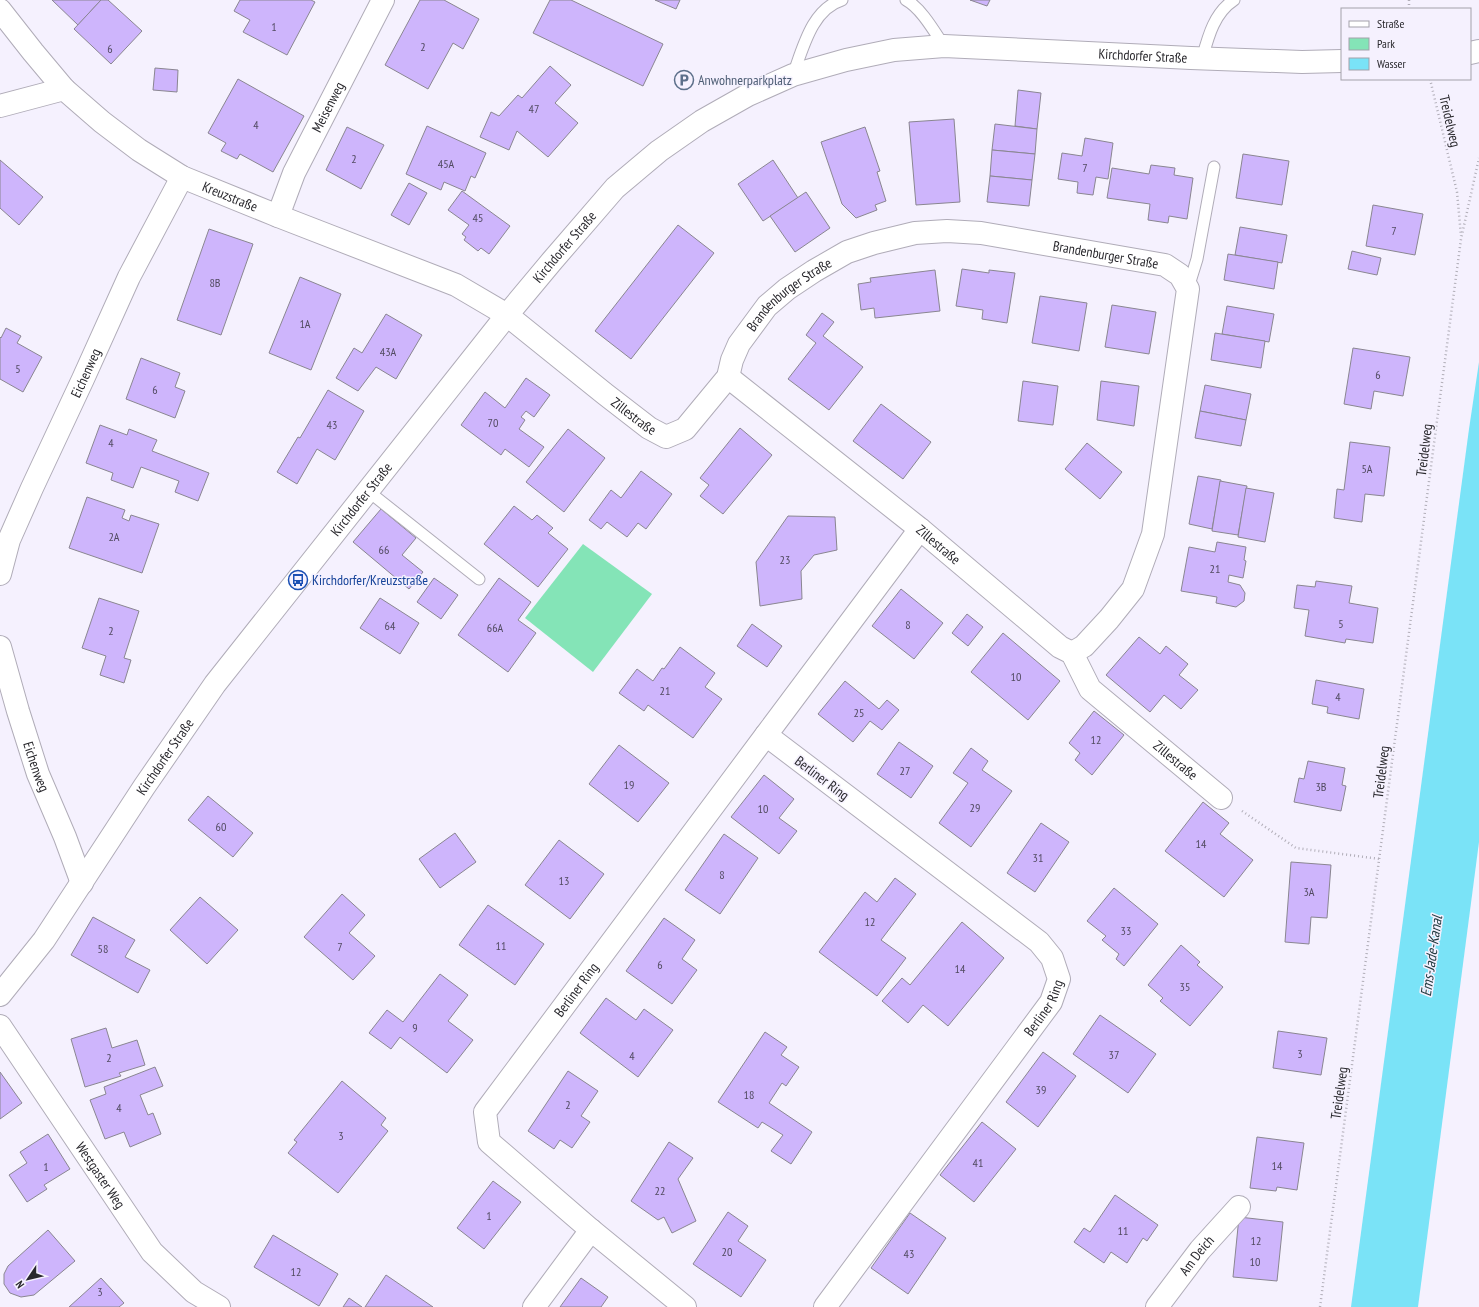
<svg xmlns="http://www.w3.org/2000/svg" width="1479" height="1307" viewBox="0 0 1479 1307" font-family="'PT Sans Narrow',sans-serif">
<rect width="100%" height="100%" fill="#f5f1fe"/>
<polygon fill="#84e4b7" points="583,544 652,594 593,672 525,618"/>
<polygon fill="#7ae3f7" points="1479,362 1479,842 1418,1307 1351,1307 1469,429"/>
<g fill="#ceb5fc" stroke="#8a8691">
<polygon points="52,0 101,0 78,25"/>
<polygon points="101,0 108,0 142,31 111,64 74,29"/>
<polygon points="240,0 311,0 315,2 287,55 243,32 250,20 234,11"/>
<polygon points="420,0 444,0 479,19 463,49 453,43 428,89 385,65"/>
<polygon points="550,0 571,0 663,44 643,86 533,33"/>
<polygon points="655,0 680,0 676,9"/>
<polygon points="970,0 990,0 987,6"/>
<polygon points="550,66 571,85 555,103 578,123 548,157 517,131 509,150 480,137 491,112 499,116 518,95 522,98"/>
<polygon points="155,68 178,70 177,92 153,90"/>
<polygon points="238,79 304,116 273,172 240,154 237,159 221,151 226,143 208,133"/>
<polygon points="1018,90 1041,93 1037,129 1015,126"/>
<polygon points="954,119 960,202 916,205 909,122"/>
<polygon points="995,124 1037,129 1035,154 992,150"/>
<polygon points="427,126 486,153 475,178 471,176 465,191 444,182 441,190 406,174"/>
<polygon points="347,127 384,145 361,189 326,170"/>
<polygon points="865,127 880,171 877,172 886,201 875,205 877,210 856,218 842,204 821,142"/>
<polygon points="1085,138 1113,143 1108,179 1096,177 1093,195 1077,193 1078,182 1058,179 1062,153 1082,156"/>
<polygon points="992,150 1035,154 1032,180 990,176"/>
<polygon points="1243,154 1289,161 1282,205 1236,198"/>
<polygon points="0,160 43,197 19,225 0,208"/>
<polygon points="773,160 798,198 763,221 738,184"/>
<polygon points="1151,165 1175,168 1174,175 1193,178 1187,219 1169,216 1168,223 1148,220 1150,204 1107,198 1112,168 1149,174"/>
<polygon points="990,176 1032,180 1029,206 987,202"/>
<polygon points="409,183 427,193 409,225 391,215"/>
<polygon points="462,191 510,226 489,254 481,248 478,251 464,240 466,237 462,234 469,225 448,210"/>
<polygon points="806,192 830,228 795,252 770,216"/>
<polygon points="1373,205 1423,214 1415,255 1366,246"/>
<polygon points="678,225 714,253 631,359 595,331"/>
<polygon points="1240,227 1287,235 1282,263 1235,255"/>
<polygon points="209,229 253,244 221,335 177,320"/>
<polygon points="1352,251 1381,258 1377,275 1348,269"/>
<polygon points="1228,254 1278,262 1274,289 1224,280"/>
<polygon points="962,269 989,273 989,270 1015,273 1007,323 982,319 983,310 956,306"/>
<polygon points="935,270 940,311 875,318 874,308 861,310 858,284 871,282 870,278"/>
<polygon points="300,277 341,294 311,370 269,353"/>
<polygon points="1040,296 1087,303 1079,351 1032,343"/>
<polygon points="1112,305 1156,312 1149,354 1105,347"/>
<polygon points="1227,306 1274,314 1269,342 1222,334"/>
<polygon points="822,313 834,322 823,336 863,367 829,410 788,379 816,343 806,335"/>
<polygon points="386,314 422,335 396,379 376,367 358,391 336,378 354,348 362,353"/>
<polygon points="6,328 21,336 17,343 42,357 23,392 0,379 0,337 1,338"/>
<polygon points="1215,333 1265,341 1261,368 1211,360"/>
<polygon points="1353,348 1410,357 1403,396 1374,391 1371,409 1344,404"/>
<polygon points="141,358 180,373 175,387 185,391 175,418 126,399"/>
<polygon points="526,378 550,395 534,417 526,411 521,417 525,420 519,429 544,447 529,467 505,449 501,455 461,425 485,392 505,408"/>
<polygon points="1023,381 1058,386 1053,425 1018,421"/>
<polygon points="1101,381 1139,386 1134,426 1097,420"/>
<polygon points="1205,385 1251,394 1246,420 1200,411"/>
<polygon points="328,390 364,411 335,460 317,449 297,484 277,472 298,437 300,438"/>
<polygon points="881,404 931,442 903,479 853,441"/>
<polygon points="1200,411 1246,420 1241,446 1195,438"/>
<polygon points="100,425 127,435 129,429 157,440 152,451 209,473 198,501 175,492 179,481 141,467 133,488 111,480 113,473 86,463"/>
<polygon points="740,428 772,455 723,514 700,496 709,485 700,478"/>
<polygon points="568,429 605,458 564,512 526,482"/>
<polygon points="1350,442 1390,447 1384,496 1365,494 1362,522 1334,518 1337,489 1344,490"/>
<polygon points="1087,443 1122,472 1100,499 1065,469"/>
<polygon points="641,471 672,494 646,529 638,523 627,537 607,522 601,529 589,520 611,490 621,498"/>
<polygon points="1198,476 1221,480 1212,529 1189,524"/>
<polygon points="1220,481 1247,486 1238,535 1212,531"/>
<polygon points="1246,488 1274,493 1265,542 1238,537"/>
<polygon points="87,497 125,510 122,518 129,521 131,515 159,524 142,573 69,548"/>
<polygon points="514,506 532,520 537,515 553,528 548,533 568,549 538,587 484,544"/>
<polygon points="381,509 416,538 402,555 423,572 409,589 353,542"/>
<polygon points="788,516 835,517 837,550 814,555 801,571 802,599 760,606 756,562"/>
<polygon points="1217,542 1246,547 1244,560 1246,561 1243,578 1229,575 1228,582 1240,585 1245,593 1244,601 1236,607 1216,603 1217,597 1181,591 1189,547 1215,552"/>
<polygon points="434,578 458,595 441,619 417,602"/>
<polygon points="499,578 531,602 518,620 536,633 508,672 458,635"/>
<polygon points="1316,581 1352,586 1349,603 1378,608 1373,643 1346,639 1345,643 1305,636 1309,610 1294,608 1297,585 1315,587"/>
<polygon points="901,589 943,623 914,659 872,626"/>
<polygon points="99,598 139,611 124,658 131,660 124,683 100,675 106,656 82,648"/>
<polygon points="380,598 419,623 400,654 360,628"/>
<polygon points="967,614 983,627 968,646 952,633"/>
<polygon points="752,624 782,646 767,667 737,646"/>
<polygon points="1003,633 1060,681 1028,720 971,672"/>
<polygon points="1139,637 1160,654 1166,646 1188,664 1179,675 1198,690 1181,709 1164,695 1150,712 1106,675"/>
<polygon points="680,647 715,673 705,687 722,699 693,738 648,705 644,711 619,693 637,669 653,681 662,668 664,669"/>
<polygon points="1316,680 1364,689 1359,719 1327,713 1328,707 1312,704"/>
<polygon points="845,681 879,709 887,700 899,710 882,730 870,721 853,742 818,714"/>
<polygon points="1094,711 1124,735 1092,775 1075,760 1080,753 1069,743"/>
<polygon points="899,742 933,766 911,798 877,774"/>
<polygon points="619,745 669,783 638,822 589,784"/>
<polygon points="971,748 988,761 982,770 1012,791 971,847 939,823 968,783 953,773"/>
<polygon points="1308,761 1345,768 1342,785 1346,786 1341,811 1294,802 1299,778 1304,779"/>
<polygon points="764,775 794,799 779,818 797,831 779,854 731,817"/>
<polygon points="208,796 253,833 233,857 188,820"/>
<polygon points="1203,802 1229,823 1220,834 1253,860 1224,897 1165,851"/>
<polygon points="1041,823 1069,842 1035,892 1007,873"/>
<polygon points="455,833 476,862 440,888 419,859"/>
<polygon points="724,834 758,858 720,914 685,890"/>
<polygon points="559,840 604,874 570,919 525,885"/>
<polygon points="1291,862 1331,865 1327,918 1311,917 1309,944 1285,942"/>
<polygon points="895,878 916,894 881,940 906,958 877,996 819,952 865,892 877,902"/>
<polygon points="1114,888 1158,924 1124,966 1116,959 1119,954 1102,940 1106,936 1087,921"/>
<polygon points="342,894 365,915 349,933 375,956 353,980 304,937"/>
<polygon points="200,897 238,930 207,964 170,930"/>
<polygon points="488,905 544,944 515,985 459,945"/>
<polygon points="93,917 135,940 125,957 150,970 138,993 71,955"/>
<polygon points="664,918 695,940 682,959 697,970 672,1004 626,971"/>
<polygon points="962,922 1004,958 948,1026 923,1005 908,1023 882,1001 902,978 910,985"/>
<polygon points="1181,945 1200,962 1197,965 1223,987 1190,1026 1160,1001 1163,998 1148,985"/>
<polygon points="440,974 468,995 448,1021 473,1040 447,1073 400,1037 391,1049 369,1033 387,1010 403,1022"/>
<polygon points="606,998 636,1020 644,1009 673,1030 638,1077 580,1033"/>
<polygon points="1100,1015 1156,1054 1128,1093 1073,1054"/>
<polygon points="106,1028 112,1048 137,1040 145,1065 119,1073 121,1076 85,1087 71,1039"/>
<polygon points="1278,1031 1327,1038 1321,1075 1273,1068"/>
<polygon points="765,1032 787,1047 781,1055 799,1067 786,1086 782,1083 769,1103 812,1132 791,1164 771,1151 783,1135 762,1122 758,1128 718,1102"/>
<polygon points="1043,1052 1076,1076 1038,1127 1006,1102"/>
<polygon points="155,1067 163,1086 140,1095 148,1115 153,1113 161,1134 130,1147 124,1132 105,1139 90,1100 106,1094 104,1087"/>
<polygon points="568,1071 598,1091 581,1116 590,1122 572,1148 560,1140 554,1149 528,1131"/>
<polygon points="0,1072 22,1103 0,1119"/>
<polygon points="342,1081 386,1118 381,1125 388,1131 338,1193 288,1153 297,1142 294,1140"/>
<polygon points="982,1122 1016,1149 974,1202 940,1175"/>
<polygon points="48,1134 70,1169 44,1185 47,1189 27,1202 9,1175 27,1163 20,1152"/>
<polygon points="1257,1137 1304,1143 1297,1190 1277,1187 1276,1191 1250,1188"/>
<polygon points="669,1142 693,1158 678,1179 696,1221 672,1233 664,1217 658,1220 631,1201"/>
<polygon points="493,1181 521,1202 484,1249 457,1228"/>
<polygon points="1115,1195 1158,1225 1147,1241 1143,1238 1127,1263 1111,1252 1104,1263 1074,1242 1084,1228 1090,1232"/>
<polygon points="728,1212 748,1226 738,1241 766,1260 741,1297 693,1264"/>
<polygon points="910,1213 946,1238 908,1294 871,1268"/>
<polygon points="1239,1217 1283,1222 1277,1281 1233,1277"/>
<polygon points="48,1230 75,1261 34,1295 21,1297 10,1293 4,1284 4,1274 8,1266"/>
<polygon points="273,1235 338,1274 319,1306 254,1267"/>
<polygon points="386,1275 433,1307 365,1307"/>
<polygon points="101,1278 124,1303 119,1307 69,1307"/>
<polygon points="581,1278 608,1297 601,1307 560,1307"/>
<polygon points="349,1298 362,1307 343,1307"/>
</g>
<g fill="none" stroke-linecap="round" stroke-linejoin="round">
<g stroke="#b0acb8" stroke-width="13">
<g id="service">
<path d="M906,0c15,8 28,31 38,46"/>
<path d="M1202,59c6,-22 12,-46 32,-59"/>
<path d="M793,75c10,-27 19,-66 49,-75"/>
<polyline points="1188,288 1197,259 1214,167"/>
<polyline points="368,491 479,579"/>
</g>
</g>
<g stroke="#b0acb8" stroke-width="24">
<g id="minor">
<path id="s1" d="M0,10l33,42 31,37 38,33 37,28 43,27 96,39 178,69 51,30 98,79 44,34 17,9 19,-8 43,-52 4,-17 7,-16 28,-38 20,-17 27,-18 33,-19 27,-9 41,-10 32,-2 34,2 184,32 15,10 8,14 -35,245 -20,55 -24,30 -25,27 -12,7"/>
<polyline points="0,106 64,89"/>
<path id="s2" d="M278,216l16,-43 89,-173"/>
<path id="s3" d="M728,377l192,152 140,118 12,6 18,36 131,109"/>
<path id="s4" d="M0,574l9,-34 23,-52 51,-109 46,-102 53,-100"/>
<path id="s5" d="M0,647l18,64 20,63 27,63 17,46"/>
<path id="s6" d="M0,1026l152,226 42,40 25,15"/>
<polyline points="534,1307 591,1230"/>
<path id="s7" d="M685,1307l-94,-77 -102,-88 -4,-30 281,-377"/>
<path id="s8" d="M825,1307l226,-305 8,-23 -7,-21 -13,-16 -273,-207 154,-206"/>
<path id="s9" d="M1157,1307l43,-57 39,-43"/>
</g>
</g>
<g stroke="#b0acb8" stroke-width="24">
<g id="tertiary">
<polyline points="1470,53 1479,51"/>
<path id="s10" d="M0,995l44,-55 100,-153 71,-103 292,-369 45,-54 63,-73 44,-37 43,-30 46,-26 45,-20 53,-15 48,-10 50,-4 247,12 111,4 40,-1"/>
</g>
</g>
<g stroke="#b1aeb8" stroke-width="2.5" stroke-dasharray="1 3" stroke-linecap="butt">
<polyline points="1409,0 1409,9"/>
<polyline points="1430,79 1457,192 1461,236"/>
<polyline points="1242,811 1296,848 1380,859"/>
<polyline points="1320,1307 1461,239 1479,158"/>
</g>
<use href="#service" stroke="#fff" stroke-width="11"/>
<use href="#minor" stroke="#fff" stroke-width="22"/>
<use href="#tertiary" stroke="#fff" stroke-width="22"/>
</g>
<defs>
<g id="parking-ring" transform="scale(1)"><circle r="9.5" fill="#f5f1fe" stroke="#5c6f8a" stroke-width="1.5"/><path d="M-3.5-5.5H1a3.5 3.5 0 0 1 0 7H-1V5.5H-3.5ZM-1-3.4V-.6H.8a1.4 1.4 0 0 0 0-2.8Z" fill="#5c6f8a"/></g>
<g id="bus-ring" transform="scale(1)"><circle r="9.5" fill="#f5f1fe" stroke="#1a4fb4" stroke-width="1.5"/><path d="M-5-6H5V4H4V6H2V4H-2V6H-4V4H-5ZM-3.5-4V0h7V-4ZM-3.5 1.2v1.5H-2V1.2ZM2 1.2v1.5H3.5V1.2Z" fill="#1a4fb4"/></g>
</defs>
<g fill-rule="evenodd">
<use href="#parking-ring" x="684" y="80"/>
<use href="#bus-ring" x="298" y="580"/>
</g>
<g text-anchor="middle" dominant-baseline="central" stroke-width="3" stroke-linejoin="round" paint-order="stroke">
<g font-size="12" fill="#524b61">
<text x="274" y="26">1</text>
<text x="423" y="46">2</text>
<text x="110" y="48">6</text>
<text x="534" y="108">47</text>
<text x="256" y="124">4</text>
<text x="354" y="158">2</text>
<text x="446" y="163">45A</text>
<text x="1085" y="167">7</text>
<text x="478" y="217">45</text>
<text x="1394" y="230">7</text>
<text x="215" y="282">8B</text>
<text x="305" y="323">1A</text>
<text x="388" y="351">43A</text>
<text x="18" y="368">5</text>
<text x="1378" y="374">6</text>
<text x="155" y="389">6</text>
<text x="493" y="422">70</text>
<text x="332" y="424">43</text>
<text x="111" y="442">4</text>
<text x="1367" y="468">5A</text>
<text x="114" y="536">2A</text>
<text x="384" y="549">66</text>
<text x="785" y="559">23</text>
<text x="1215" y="568">21</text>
<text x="1341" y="623">5</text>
<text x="908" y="624">8</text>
<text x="390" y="625">64</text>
<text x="495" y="627">66A</text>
<text x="111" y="630">2</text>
<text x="1016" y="676">10</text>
<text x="665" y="690">21</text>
<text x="1338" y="696">4</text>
<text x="859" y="712">25</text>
<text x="1096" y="739">12</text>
<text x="905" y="770">27</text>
<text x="629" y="784">19</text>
<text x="1321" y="786">3B</text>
<text x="975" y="807">29</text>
<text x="763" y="808">10</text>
<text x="221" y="826">60</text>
<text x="1201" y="843">14</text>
<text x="1038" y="857">31</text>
<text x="722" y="874">8</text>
<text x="564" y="880">13</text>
<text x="1309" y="891">3A</text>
<text x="870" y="921">12</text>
<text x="1126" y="930">33</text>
<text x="501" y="945">11</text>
<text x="340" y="946">7</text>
<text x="103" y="948">58</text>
<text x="660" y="964">6</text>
<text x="960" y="968">14</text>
<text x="1185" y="986">35</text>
<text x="415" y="1027">9</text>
<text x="1300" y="1053">3</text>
<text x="1114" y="1054">37</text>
<text x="632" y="1055">4</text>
<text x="109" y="1057">2</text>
<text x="1041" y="1089">39</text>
<text x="749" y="1094">18</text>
<text x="568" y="1104">2</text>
<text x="119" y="1107">4</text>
<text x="341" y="1135">3</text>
<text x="978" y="1162">41</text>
<text x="1277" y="1165">14</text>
<text x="46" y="1166">1</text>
<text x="660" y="1190">22</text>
<text x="489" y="1215">1</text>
<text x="1123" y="1230">11</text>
<text x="1256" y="1240">12</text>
<text x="727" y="1251">20</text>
<text x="909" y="1253">43</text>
<text x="1255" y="1261">10</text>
<text x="296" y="1271">12</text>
<text x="100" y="1291">3</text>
</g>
<g font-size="14" fill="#29282d" stroke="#f5f1fe">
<text stroke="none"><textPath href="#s10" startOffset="1581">Kirchdorfer Straße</textPath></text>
<text stroke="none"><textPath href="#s2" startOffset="120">Meisenweg</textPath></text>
<text transform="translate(1450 121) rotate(77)">Treidelweg</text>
<text stroke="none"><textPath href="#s1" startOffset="301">Kreuzstraße</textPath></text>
<text stroke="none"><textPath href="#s10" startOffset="938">Kirchdorfer Straße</textPath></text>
<text stroke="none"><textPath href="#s1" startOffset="1334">Brandenburger Straße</textPath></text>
<text stroke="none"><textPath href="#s1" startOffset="998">Brandenburger Straße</textPath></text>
<text stroke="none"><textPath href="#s4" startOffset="219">Eichenweg</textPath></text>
<text stroke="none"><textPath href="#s1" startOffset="765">Zillestraße</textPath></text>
<text transform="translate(1424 450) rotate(-83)">Treidelweg</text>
<text stroke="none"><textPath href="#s10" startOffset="614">Kirchdorfer Straße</textPath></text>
<text stroke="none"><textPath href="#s3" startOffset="269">Zillestraße</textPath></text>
<text stroke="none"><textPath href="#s10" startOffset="290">Kirchdorfer Straße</textPath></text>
<text stroke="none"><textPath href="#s3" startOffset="593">Zillestraße</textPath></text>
<text stroke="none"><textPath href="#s5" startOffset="125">Eichenweg</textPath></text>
<text transform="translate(1381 772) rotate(-83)">Treidelweg</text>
<text transform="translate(822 778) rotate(37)">Berliner Ring</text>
<text stroke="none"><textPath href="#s7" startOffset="439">Berliner Ring</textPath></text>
<text stroke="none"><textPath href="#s8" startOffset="371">Berliner Ring</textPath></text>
<text transform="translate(1339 1093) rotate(-82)">Treidelweg</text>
<text stroke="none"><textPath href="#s6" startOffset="180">Westgaster Weg</textPath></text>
<text stroke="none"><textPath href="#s9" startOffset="65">Am Deich</textPath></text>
</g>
<g font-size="14" fill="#4e5e75" stroke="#f5f1fe" text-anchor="start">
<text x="698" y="80">Anwohnerparkplatz</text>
</g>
<g font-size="14" fill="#164399" stroke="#f5f1fe" text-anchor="start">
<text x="312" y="580">Kirchdorfer/Kreuzstraße</text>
</g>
<g font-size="15" font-style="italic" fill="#233b40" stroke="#f5f1fe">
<text transform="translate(1431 956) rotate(-82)">Ems-Jade-Kanal</text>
</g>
</g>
<rect x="1341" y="8" width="130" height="72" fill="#f5f1fe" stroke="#a3a1aa"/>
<rect x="1349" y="21" width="20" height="6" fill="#ffffff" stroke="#a3a1aa"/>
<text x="1377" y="28" font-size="12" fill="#29282d">Straße</text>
<rect x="1349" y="38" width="20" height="12" fill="#84e4b7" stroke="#a3a1aa"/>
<text x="1377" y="48" font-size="12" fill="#29282d">Park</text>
<rect x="1349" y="58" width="20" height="12" fill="#7ae3f7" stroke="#a3a1aa"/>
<text x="1377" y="68" font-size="12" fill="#29282d">Wasser</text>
<g transform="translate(28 1279) rotate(235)" stroke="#f5f1fe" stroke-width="3" paint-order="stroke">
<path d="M0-3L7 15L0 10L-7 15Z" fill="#29282d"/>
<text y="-6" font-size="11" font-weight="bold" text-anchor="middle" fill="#29282d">N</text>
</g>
</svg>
